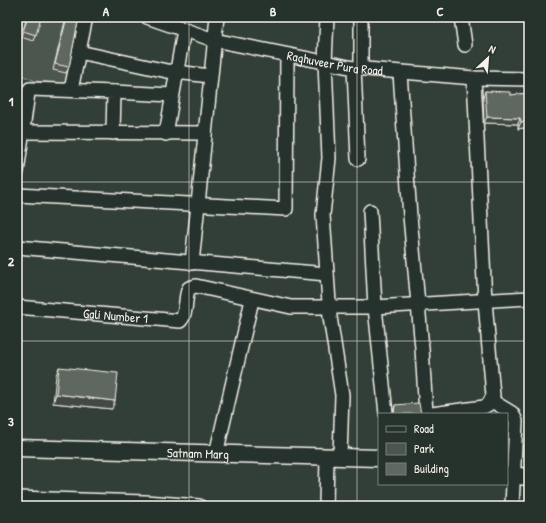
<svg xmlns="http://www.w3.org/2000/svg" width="546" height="523" viewBox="0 0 546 523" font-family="'Patrick Hand',sans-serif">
<rect width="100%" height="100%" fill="#323e38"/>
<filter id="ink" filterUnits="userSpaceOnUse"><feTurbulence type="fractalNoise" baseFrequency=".025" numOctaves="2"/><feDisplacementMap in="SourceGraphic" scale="8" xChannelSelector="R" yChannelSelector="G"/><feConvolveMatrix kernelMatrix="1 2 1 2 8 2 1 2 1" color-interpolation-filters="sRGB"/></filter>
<g filter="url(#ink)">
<polygon fill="#4c564f" stroke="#a0a49c" points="17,17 91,17 71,85 35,81 17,73"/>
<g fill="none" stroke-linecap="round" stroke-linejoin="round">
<g stroke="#f4f1e8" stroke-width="16">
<g id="minor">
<path id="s1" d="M147,17l67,23 140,28 120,10 55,1"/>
<polyline points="327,17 325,62 329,158 323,215 330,317 342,395 340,457"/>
<polyline points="361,17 361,68"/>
<polyline points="461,17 465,45"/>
<polyline points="79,52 167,71 210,76"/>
<polyline points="354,68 358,159"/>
<polyline points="400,73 410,216 422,348 426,414"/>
<polyline points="71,90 86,17"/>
<polyline points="114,92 172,95"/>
<polyline points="23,132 205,133"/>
<polyline points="166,134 184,30"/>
<polyline points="17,172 28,93 30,89 114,92 113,133"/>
<polyline points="17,195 286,209 287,55"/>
<polyline points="370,211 375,307 386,414"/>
<polyline points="17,247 327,274"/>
<polyline points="192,263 217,17"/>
<path id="s2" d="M17,307l163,14c8,-8 4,-24 9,-33l7,-2 95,21h84l154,-9"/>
<polyline points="492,401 512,413 516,421 512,506"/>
<polyline points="432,414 484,407 489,404 493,396 485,301 474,78"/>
<polyline points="216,454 252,300"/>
<polyline points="17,498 145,502 199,506"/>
<polyline points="326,506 327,457"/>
</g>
</g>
<g stroke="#f4f1e8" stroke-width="19">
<g id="tertiary">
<path id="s3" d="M17,448l362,10"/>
<polyline points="507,475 529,477"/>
</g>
</g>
<use href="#minor" stroke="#26332d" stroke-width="13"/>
<use href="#tertiary" stroke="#26332d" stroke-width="16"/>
</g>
<g fill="#525953" stroke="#f4f1e8">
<polygon points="27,17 41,17 33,41 21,37"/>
<polygon points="66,17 79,17 69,67 66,73 53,70"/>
<polygon points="485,91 510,95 529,93 529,127 518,129 518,124 484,123 483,98"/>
<polygon points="59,367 112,409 53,403 56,375"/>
<polygon points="395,405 421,414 393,414 394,409"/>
</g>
<g fill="#424944" stroke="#f4f1e8">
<polygon points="487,117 520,118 518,124 484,123"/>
<polygon points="529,121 529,127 518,129 521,122"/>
<polygon points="56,394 115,401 112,409 53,403"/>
</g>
<g fill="#5f6861" stroke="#f4f1e8">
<polygon points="28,17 41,17 36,35 23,31"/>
<polygon points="67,17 79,17 69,67 55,64"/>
<polygon points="485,91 510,92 510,95 529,93 529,121 521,122 520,118 487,117"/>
<polygon points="59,367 118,373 115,401 56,394"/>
<polygon points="419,403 421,414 394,414 395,405"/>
</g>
</g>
<path fill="none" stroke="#f4f1e8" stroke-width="1" stroke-opacity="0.55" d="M189,17v489M357,17v489M17,182h512M17,341h512"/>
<g text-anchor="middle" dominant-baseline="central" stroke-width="3" stroke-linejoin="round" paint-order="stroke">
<g font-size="13" fill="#f4f1e8" stroke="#26332d">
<text stroke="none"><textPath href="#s1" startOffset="194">Raghuveer Pura Road</textPath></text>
<text stroke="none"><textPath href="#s2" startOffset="99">Gali Number 1</textPath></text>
<text stroke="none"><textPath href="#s3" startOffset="181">Satnam Marg</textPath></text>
</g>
</g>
<rect width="546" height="523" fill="none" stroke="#26332d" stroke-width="44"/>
<rect x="378" y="413" width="130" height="72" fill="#26332d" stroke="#787f78"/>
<rect x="386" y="426" width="20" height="6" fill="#26332d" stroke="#787f78"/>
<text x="414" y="433" font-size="12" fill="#f4f1e8">Road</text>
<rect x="386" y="443" width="20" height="12" fill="#4c564f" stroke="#787f78"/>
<text x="414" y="453" font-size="12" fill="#f4f1e8">Park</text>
<rect x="386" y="463" width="20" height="12" fill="#5f6861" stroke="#787f78"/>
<text x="414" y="473" font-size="12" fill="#f4f1e8">Building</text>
<g transform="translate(488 58) rotate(26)" stroke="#26332d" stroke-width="3" paint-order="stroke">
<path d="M0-3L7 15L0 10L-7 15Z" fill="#f4f1e8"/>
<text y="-6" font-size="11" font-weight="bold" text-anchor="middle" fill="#f4f1e8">N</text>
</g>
<rect x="22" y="22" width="502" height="479" fill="none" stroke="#f4f1e8" stroke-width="1.5"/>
<g font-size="13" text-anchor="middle" font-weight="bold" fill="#f4f1e8">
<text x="106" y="16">A</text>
<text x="273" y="16">B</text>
<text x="440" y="16">C</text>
<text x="11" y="106">1</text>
<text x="11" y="266">2</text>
<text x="11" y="426">3</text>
</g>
</svg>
